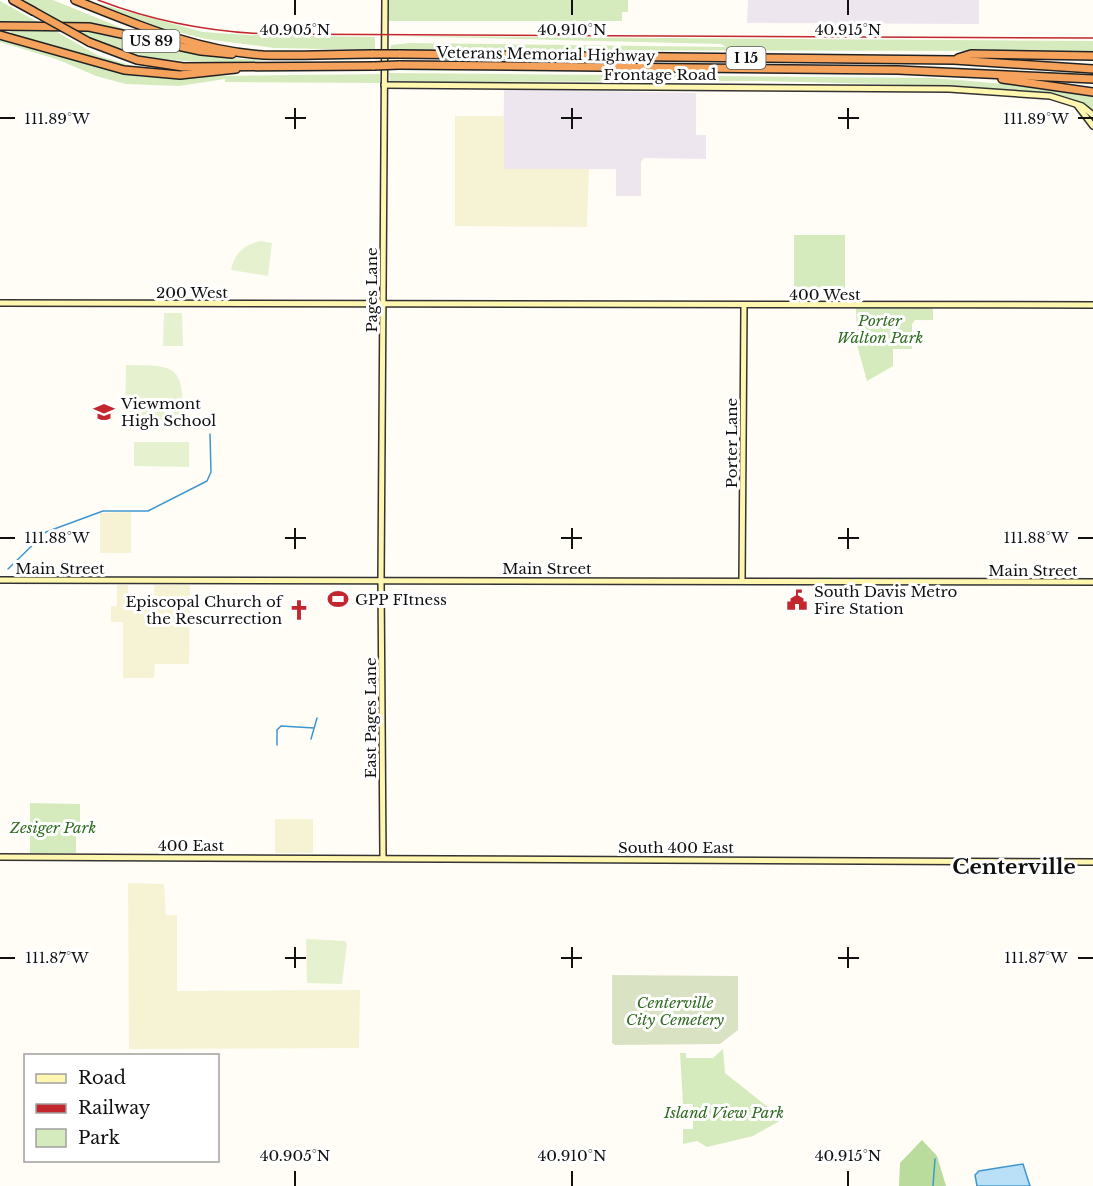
<svg xmlns="http://www.w3.org/2000/svg" width="1093" height="1186" viewBox="0 0 1093 1186" font-family="'Libre Baskerville',serif">
<rect width="100%" height="100%" fill="#fffdf5"/>
<g fill="#eee6ef">
<polygon points="748,0 979,0 979,24 747,23"/>
<polygon points="504,89 696,93 696,135 706,135 706,159 644,158 641,162 641,196 616,196 616,169 503,170"/>
</g>
<g fill="#f6f3d4">
<polygon points="455,116 504,116 504,169 589,169 587,227 455,226"/>
<polygon points="131,512 131,553 100,553 100,513"/>
<polygon points="117,585 128,585 128,605 154,606 154,585 190,585 189,664 155,664 154,678 123,678 123,622 111,622 111,606 117,606"/>
<rect x="275" y="819" width="38" height="34"/>
<polygon points="128,883 164,884 166,915 177,915 177,991 360,990 359,1048 129,1049"/>
</g>
<g fill="#d5ebbd">
<polygon points="21,0 53,0 139,35 93,25 60,22"/>
<polygon points="85,0 203,32 248,35 375,37 375,50 274,48 206,39 165,29"/>
<polygon points="388,0 628,0 628,12 622,12 622,21 388,21"/>
<polygon points="0,1 38,22 0,22"/>
<polygon points="11,27 48,27 97,55 145,70 103,62 11,34"/>
<path d="M70,28l131,27 66,6c-73,2 -131,4 -197,-33z"/>
<polygon points="395,36 1093,41 1093,51 390,50 391,45 410,43 726,47 721,44"/>
<polygon points="0,38 141,77 380,74 380,83 225,82 225,79 179,86 126,84 96,76 59,60 0,42"/>
<polygon points="389,73 933,78 1019,85 1093,95 1093,112 1073,99 1047,92 956,86 761,81 390,82"/>
<polygon points="794,235 845,235 845,288 794,287"/>
<polygon points="933,305 933,320 915,320 912,324 912,349 893,349 893,366 867,381 857,345 856,306"/>
<polygon points="30,803 80,804 80,832 76,832 76,853 30,853"/>
<polygon points="723,1049 725,1073 783,1119 753,1136 707,1147 697,1141 683,1144 683,1129 693,1129 693,1104 683,1104 680,1053 686,1053 686,1058 713,1058"/>
</g>
<polygon fill="#b9dc9c" points="922,1140 937,1156 946,1186 899,1186 900,1163"/>
<polygon fill="#d9e3c4" points="612,975 738,976 738,1030 720,1044 615,1045 612,1043"/>
<g fill="#e6f2cf">
<path d="M261,241l11,2 -4,33 -37,-6c3,-16 13,-26 30,-29z"/>
<polygon points="164,313 182,313 183,346 163,346"/>
<path d="M126,365c52,0 57,1 57,55l-52,1 -6,-8z"/>
<polygon points="134,442 189,442 189,467 134,466"/>
<polygon points="306,939 345,941 347,944 342,984 307,983"/>
</g>
<polygon fill="#b9e0f7" stroke="#3f96cf" stroke-width="1.5" points="1023,1164 1030,1186 977,1186 975,1175 979,1171"/>
<g fill="none" stroke-linecap="round" stroke-linejoin="round">
<g stroke="#3f96cf" stroke-width="1.5">
<polyline points="8,569 46,532 103,511 148,511 207,481 211,472 210,434"/>
<polyline points="311,739 317,718"/>
<polyline points="277,745 277,730 281,726 314,728"/>
<polyline points="933,1186 935,1159"/>
</g>
<g stroke="#333" stroke-width="8">
<g id="secondary">
<polyline points="384,85 949,89 1050,96 1082,106 1093,115"/>
<polyline points="1077,105 1093,126"/>
<polyline points="0,303 1093,305"/>
<polyline points="0,580 1093,582"/>
<polyline points="742,581 744,306"/>
<polyline points="0,857 1093,862"/>
<polyline points="383,857 381,580 385,0"/>
</g>
</g>
<g stroke="#222" stroke-width="10">
<g id="highway">
<polyline points="13,0 33,11"/>
<path d="M75,0c61,24 122,51 188,55 37,1 74,-1 110,-1"/>
<polyline points="0,26 89,27 201,51 232,54"/>
<polyline points="0,35 124,70 180,75 236,69"/>
<polyline points="89,42 137,60 183,67 374,66"/>
<polyline points="399,54 954,60 1093,69"/>
<polyline points="958,58 971,54 1093,56"/>
<polyline points="399,65 898,70 1093,79"/>
<polyline points="1002,79 1093,92"/>
</g>
</g>
<use href="#secondary" stroke="#fff6b0" stroke-width="5"/>
<use href="#highway" stroke="#f5a25d" stroke-width="7"/>
<path stroke="#c4262e" stroke-width="1.5" d="M98,0c55,21 111,32 170,34l825,4"/>
<g stroke="#222" stroke-width="10" stroke-linecap="butt">
<g id="highway-bridge">
<polyline points="33,11 89,42"/>
<polyline points="373,54 399,54"/>
<polyline points="374,66 399,65"/>
</g>
</g>
<use href="#highway-bridge" stroke="#f5a25d" stroke-width="7"/>
</g>
<path fill="none" stroke="#111" stroke-width="2" d="M295,0v15M572,0v15M848,0v15M295,108v21M572,108v21M848,108v21M0,118h15M285,118h21M561,118h21M838,118h21M1078,118h15M295,528v21M572,528v21M848,528v21M0,538h15M285,538h21M561,538h21M838,538h21M1078,538h15M295,947v21M572,947v21M848,947v21M0,958h15M285,958h21M561,958h21M838,958h21M1078,958h15M295,1171v15M572,1171v15M848,1171v15"/>
<defs>
<g id="school-bare" transform="scale(1.62)"><path d="M0-5L7-2L0 1L-7-2ZM-4 1L0 2.5L4 1V4Q0 6-4 4Z" fill="#c4262e" stroke="#fff" stroke-width="2.5" paint-order="stroke"/></g>
<g id="stadium-bare" transform="scale(1.62)"><path d="M0-5a6.5 5 0 1 0 0 10a6.5 5 0 1 0 0-10ZM-3.5-1.8h7v3.6h-7Z" fill="#c4262e" stroke="#fff" stroke-width="2.5" paint-order="stroke"/></g>
<g id="civic-bare" transform="scale(1.62)"><path d="M-.6-6.5H3V-4.5H.6V-3L4-1V1h2V6H-6V1h2V-1L-.6-3ZM-1.2 2.5V6h2.4V2.5Z" fill="#c4262e" stroke="#fff" stroke-width="2.5" paint-order="stroke"/></g>
<g id="church-bare" transform="scale(1.62)"><path d="M-1.2-6h2.4v3.5h3.3v2.4h-3.3V6h-2.4V-.1h-3.3v-2.4h3.3Z" fill="#c4262e" stroke="#fff" stroke-width="2.5" paint-order="stroke"/></g>
</defs>
<g fill-rule="evenodd">
<use href="#school-bare" x="104" y="412"/>
<use href="#stadium-bare" x="338" y="599"/>
<use href="#civic-bare" x="797" y="600"/>
<use href="#church-bare" x="299" y="610"/>
</g>
<g text-anchor="middle" dominant-baseline="central" stroke-width="6" stroke-linejoin="round" paint-order="stroke">
<g fill="#fff" stroke="#585858" stroke-width="1.5">
<rect x="122.5" y="30" width="57" height="22" rx="4.5"/>
<rect x="726.5" y="47" width="39" height="22" rx="4.5"/>
</g>
<g font-size="14" font-weight="bold" fill="#111">
<text x="151" y="41">US 89</text>
<text x="746" y="58">I 15</text>
</g>
<g font-size="15" fill="#111" stroke="#fff">
<text transform="translate(546 54) rotate(1)">Veterans Memorial Highway</text>
<text x="660" y="74">Frontage Road</text>
<text transform="translate(371 290) rotate(-90)">Pages Lane</text>
<text x="192" y="292">200 West</text>
<text x="825" y="294">400 West</text>
<text transform="translate(731 443) rotate(-90)">Porter Lane</text>
<text x="60" y="568">Main Street</text>
<text x="547" y="568">Main Street</text>
<text x="1033" y="570">Main Street</text>
<text transform="translate(370 718) rotate(-90)">East Pages Lane</text>
<text x="191" y="845">400 East</text>
<text x="676" y="847">South 400 East</text>
</g>
<g font-size="15" font-style="italic" fill="#2f6b1f" stroke="#fff">
<text x="880" y="320">Porter<tspan x="880" dy="17">Walton Park</tspan></text>
<text x="53" y="827">Zesiger Park</text>
<text x="675" y="1002">Centerville<tspan x="675" dy="17">City Cemetery</tspan></text>
<text x="724" y="1112">Island View Park</text>
</g>
<g font-size="15" fill="#111" stroke="#fff" text-anchor="start">
<text x="121" y="403">Viewmont<tspan x="121" dy="17">High School</tspan></text>
<text x="814" y="591">South Davis Metro<tspan x="814" dy="17">Fire Station</tspan></text>
<text x="355" y="599">GPP FItness</text>
<text x="282" y="601" text-anchor="end">Episcopal Church of<tspan x="282" dy="17">the Rescurrection</tspan></text>
</g>
<g font-size="21" font-weight="bold" fill="#111" stroke="#fff">
<text x="1014" y="867">Centerville</text>
</g>
</g>
<g font-size="15" text-anchor="middle" fill="#111" stroke="#fff" stroke-width="6" stroke-linejoin="round" paint-order="stroke">
<text x="295" y="35">40.905°N</text>
<text x="572" y="35">40.910°N</text>
<text x="848" y="35">40.915°N</text>
<text x="1036" y="124">111.89°W</text>
<text x="57" y="124">111.89°W</text>
<text x="1036" y="543">111.88°W</text>
<text x="57" y="543">111.88°W</text>
<text x="1036" y="963">111.87°W</text>
<text x="57" y="963">111.87°W</text>
<text x="295" y="1161">40.905°N</text>
<text x="572" y="1161">40.910°N</text>
<text x="848" y="1161">40.915°N</text>
</g>
<rect x="24" y="1054" width="195" height="108" fill="#ffffff" stroke="#a0a0a0" stroke-width="1.5"/>
<rect x="36" y="1074" width="30" height="9" fill="#fff6b0" stroke="#a0a0a0" stroke-width="1.5"/>
<text x="78" y="1084" font-size="18" fill="#111111">Road</text>
<rect x="36" y="1104" width="30" height="9" fill="#c4262e" stroke="#a0a0a0" stroke-width="1.5"/>
<text x="78" y="1114" font-size="18" fill="#111111">Railway</text>
<rect x="36" y="1129" width="30" height="18" fill="#d5ebbd" stroke="#a0a0a0" stroke-width="1.5"/>
<text x="78" y="1144" font-size="18" fill="#111111">Park</text>
</svg>
